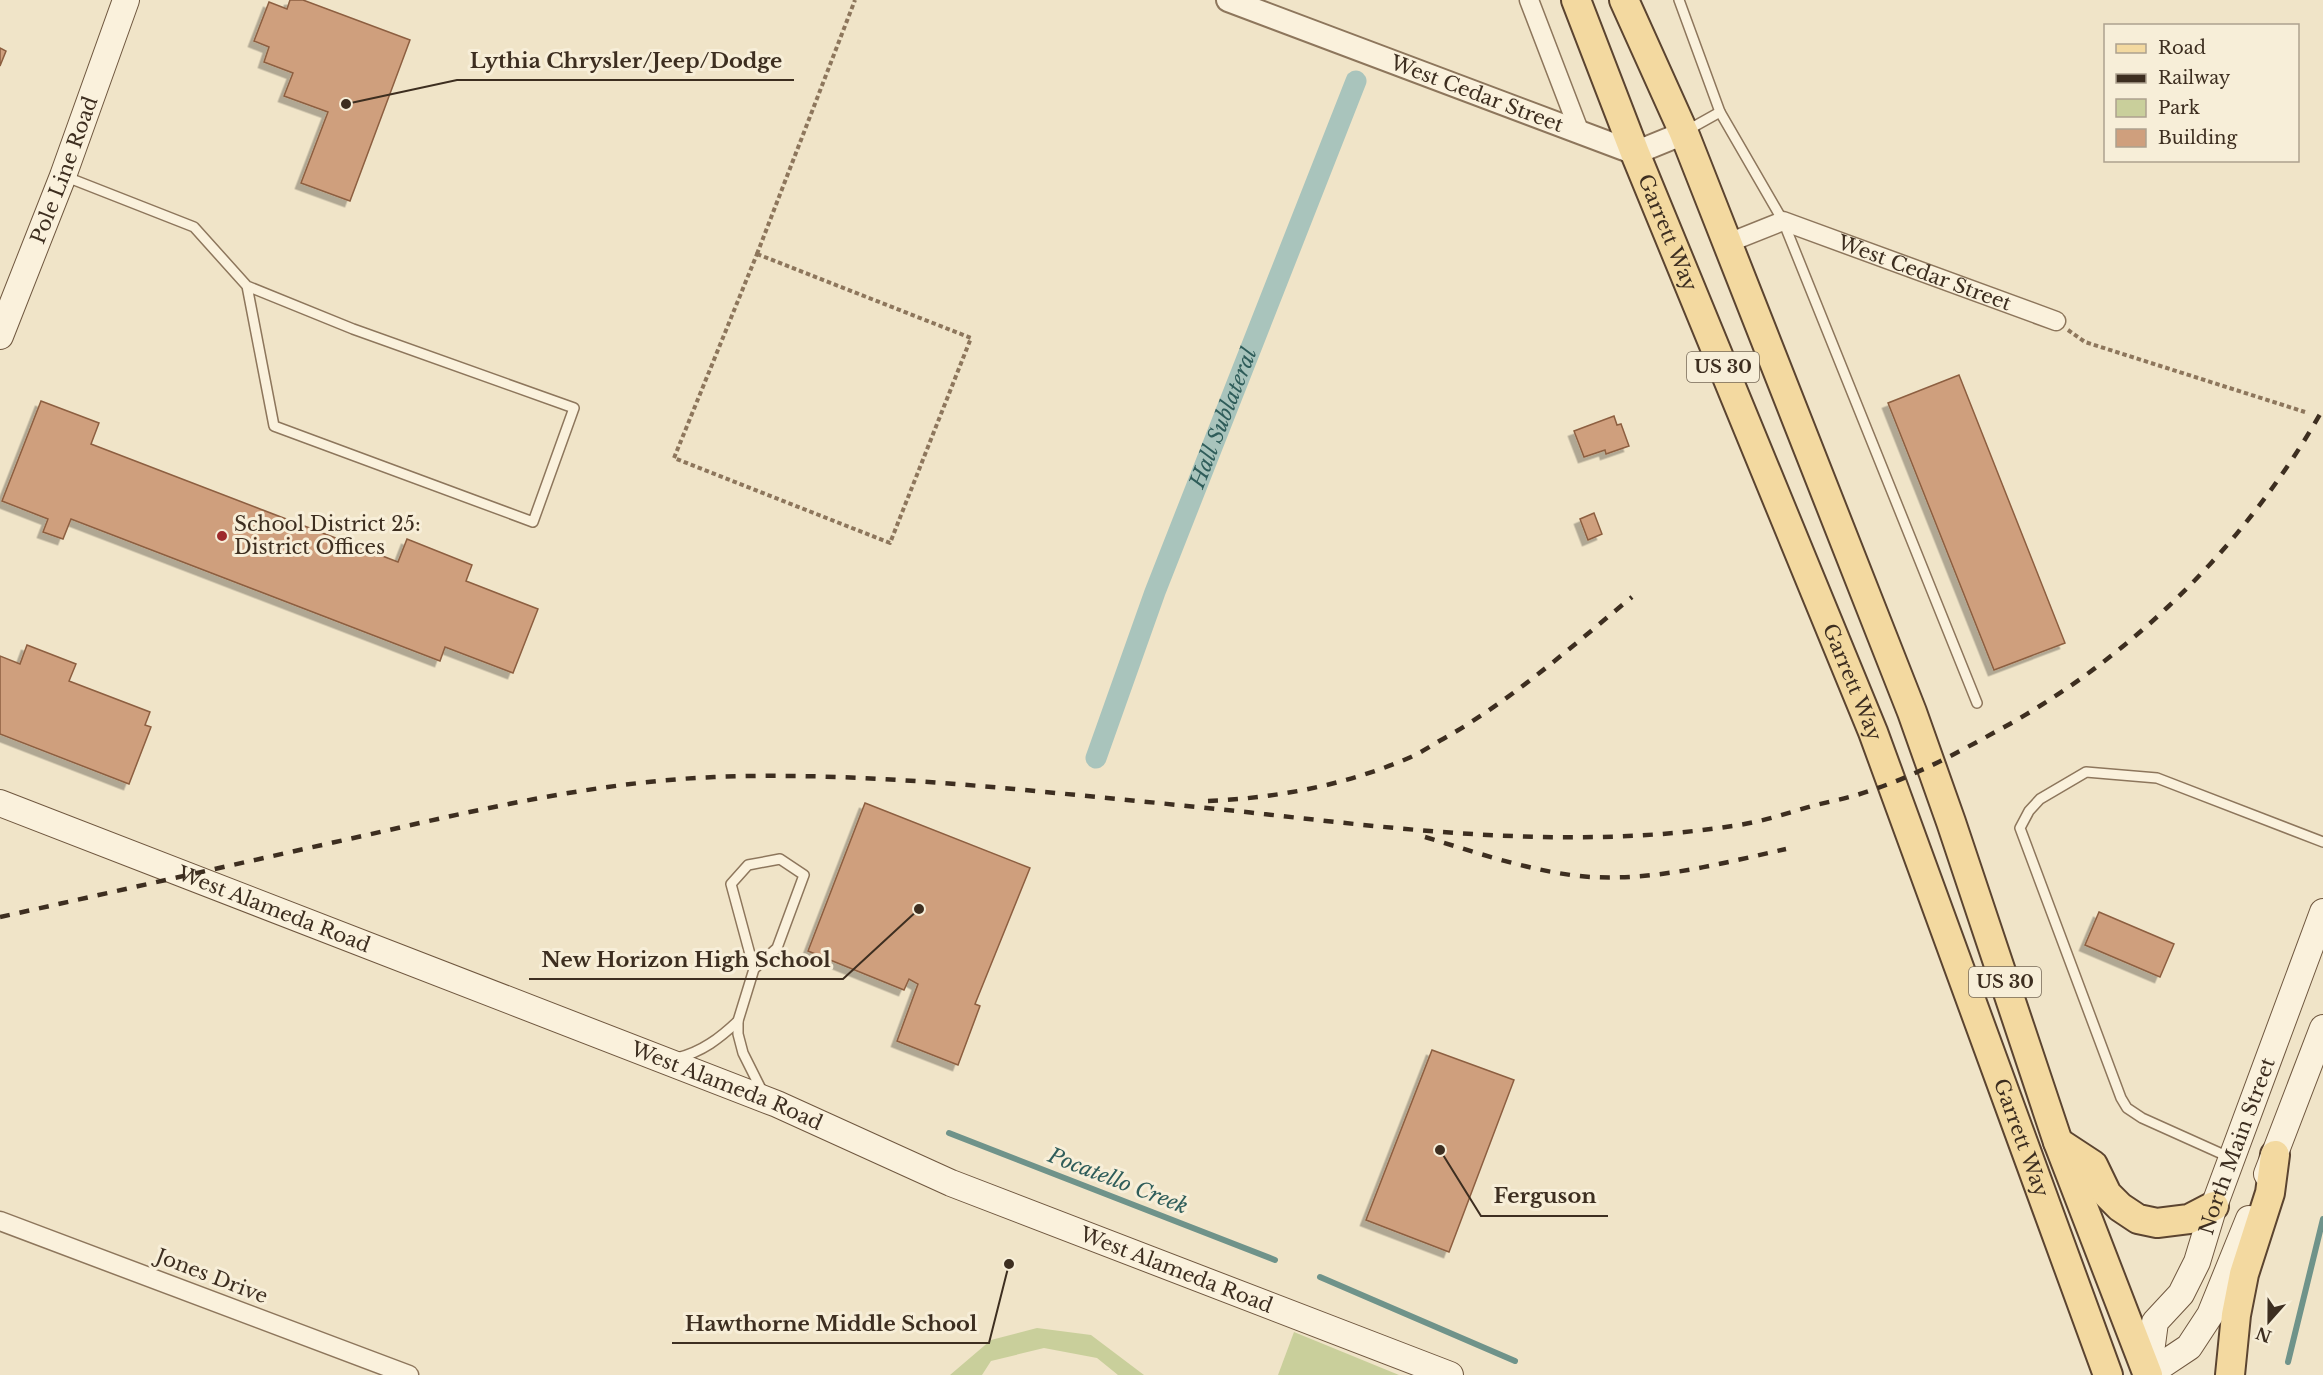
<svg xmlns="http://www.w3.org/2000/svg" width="2323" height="1375" viewBox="0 0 2323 1375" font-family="'Libre Baskerville',serif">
<defs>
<filter id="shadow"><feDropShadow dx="-5.5" dy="5.5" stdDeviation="0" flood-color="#0004"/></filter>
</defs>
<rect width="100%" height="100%" fill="#f0e4c8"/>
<g fill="#c9cf9b">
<polygon points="1037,1328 1091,1335 1144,1375 1118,1375 1097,1358 1044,1348 991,1361 982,1375 950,1375 991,1340"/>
<polygon points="1294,1332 1399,1375 1278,1375"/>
</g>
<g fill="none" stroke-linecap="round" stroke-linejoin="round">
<g stroke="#6f938a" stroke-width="6">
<polyline points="949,1133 1275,1260"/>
<polyline points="1320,1277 1515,1361"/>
<polyline points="2288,1362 2323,1219"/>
</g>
<path stroke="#a9c4bc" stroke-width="21" id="s1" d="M1096,758l59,-166 201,-511"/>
</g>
<g fill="#cf9f7d" stroke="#8d5f41" stroke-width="1.5" filter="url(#shadow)">
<polygon points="290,0 303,0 410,40 350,201 301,183 328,112 284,96 293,73 264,62 269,47 254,41 269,2 287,9"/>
<polygon points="0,48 6,51 0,66"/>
<polygon points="1959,375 2065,643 1994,670 1888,403"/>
<polygon points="41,401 99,423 91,444 398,562 407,539 472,565 466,581 538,609 513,673 445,647 440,661 71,519 63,539 43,532 48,519 2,501"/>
<polygon points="1614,416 1617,425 1621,424 1629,446 1606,454 1605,450 1584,457 1574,431"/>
<polygon points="1594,513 1602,534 1588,540 1580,519"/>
<polygon points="27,645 76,664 69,681 150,712 145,725 151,727 129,784 0,734 0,656 20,664"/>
<polygon points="865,803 1030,868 975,1004 980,1006 958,1065 897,1041 918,984 909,979 904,990 808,951"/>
<polygon points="2099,912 2174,944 2160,977 2085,945"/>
<polygon points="1432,1050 1514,1080 1449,1252 1366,1220"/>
</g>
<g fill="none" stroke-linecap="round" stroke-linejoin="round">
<g stroke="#8d765c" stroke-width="12">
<g id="service">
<polyline points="1679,0 1720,112 1783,221 1977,703"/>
<polyline points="1686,131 1720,112"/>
<polyline points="64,176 194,227 247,286 353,329 574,408 533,522 274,426 247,286"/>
<polyline points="754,969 731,884 748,865 780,859 804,875 777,948 754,969 738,1021 738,1034 743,1053 763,1093"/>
<path d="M677,1058c25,-6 43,-20 61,-37"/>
<polyline points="2231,1158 2142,1118 2127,1108 2121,1098 2020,828 2029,811 2040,799 2086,772 2157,778 2323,842"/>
</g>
</g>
<g stroke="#8d765c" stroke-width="21">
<g id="minor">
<polyline points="1529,0 1580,133"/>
<path id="s2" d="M1728,243l55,-22 273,100"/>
<polyline points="0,1221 409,1375"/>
</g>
</g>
<g stroke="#8d765c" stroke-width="26">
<g id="tertiary">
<path id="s3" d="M1228,0l407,153 49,-20"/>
</g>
</g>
<g stroke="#6f573f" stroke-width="28">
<g id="secondary">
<path id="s4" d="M0,336l63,-160 63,-176"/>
<path id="s5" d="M0,803l777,301 174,79 499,192"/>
<polyline points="2267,1174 2323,1028"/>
<polyline points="2147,1375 2189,1347 2210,1315 2249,1219"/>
<path id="s6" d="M2148,1375l7,-53 26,-28 16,-32 17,-56 109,-294"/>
</g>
</g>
<g stroke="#5b4430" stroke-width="32">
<g id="primary">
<path id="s7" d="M1576,0l59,153 238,579 235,643"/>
<polyline points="1624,0 1684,133 1912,712 1951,822 2058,1142 2148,1375"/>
<polyline points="2058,1142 2093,1165 2107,1194 2120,1207 2138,1219 2157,1223 2189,1219 2214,1206"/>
<polyline points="2230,1375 2236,1315 2244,1274 2270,1193 2275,1155"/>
</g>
</g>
<g stroke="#8d765c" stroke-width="4" stroke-dasharray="4.5 3" stroke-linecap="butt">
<polygon points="757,254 971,338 890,543 674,458"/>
<polyline points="757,254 855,0"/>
<polyline points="2068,330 2085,342 2305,412"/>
</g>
<use href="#service" stroke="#faf1dc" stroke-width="9"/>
<use href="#minor" stroke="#faf1dc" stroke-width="18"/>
<use href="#tertiary" stroke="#faf1dc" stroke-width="22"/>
<use href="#secondary" stroke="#faf1dc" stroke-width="26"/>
<use href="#primary" stroke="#f3d9a0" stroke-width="28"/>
<g stroke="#3d2e20" stroke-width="4.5" stroke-dasharray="10 10" stroke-linecap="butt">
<path d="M1208,801c69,-3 139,-16 203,-44 11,-5 21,-12 32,-18 69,-39 128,-92 189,-142"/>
<path d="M1425,837c50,15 101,33 154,39 69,7 140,-12 207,-27"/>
<path d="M0,917c122,-27 245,-55 367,-82 114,-26 230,-53 347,-58 100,-4 201,3 300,12 84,8 167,16 250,25 158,18 317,36 475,11 25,-4 49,-12 73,-19 20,-5 41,-9 60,-16 48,-16 92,-41 136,-65 131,-74 241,-185 315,-316"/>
</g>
</g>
<circle fill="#9e2a2b" stroke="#f7eed8" stroke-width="2" cx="222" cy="536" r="6"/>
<g text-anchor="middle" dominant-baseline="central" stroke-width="6" stroke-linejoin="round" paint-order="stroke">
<g fill="#f7eed8" stroke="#756857" stroke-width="1.5">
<rect x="1687" y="352" width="72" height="30" rx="4.5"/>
<rect x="1969" y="967" width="72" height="30" rx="4.5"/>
</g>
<g font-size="18" font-weight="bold" fill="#3d2e20">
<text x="1723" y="367">US 30</text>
<text x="2005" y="982">US 30</text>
</g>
<g font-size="20" fill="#3d2e20" stroke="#f7eed8">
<text stroke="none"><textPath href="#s3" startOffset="266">West Cedar Street</textPath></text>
<text stroke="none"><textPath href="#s4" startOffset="178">Pole Line Road</textPath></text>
<text stroke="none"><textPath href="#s7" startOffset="250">Garrett Way</textPath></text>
<text stroke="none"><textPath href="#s2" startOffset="210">West Cedar Street</textPath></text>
<text stroke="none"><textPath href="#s7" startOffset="736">Garrett Way</textPath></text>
<text stroke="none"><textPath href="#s5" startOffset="294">West Alameda Road</textPath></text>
<text stroke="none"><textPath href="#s5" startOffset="780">West Alameda Road</textPath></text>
<text stroke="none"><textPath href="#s7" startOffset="1222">Garrett Way</textPath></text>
<text stroke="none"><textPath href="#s6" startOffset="250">North Main Street</textPath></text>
<text stroke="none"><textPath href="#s5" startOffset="1266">West Alameda Road</textPath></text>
<text transform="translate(212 1276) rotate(21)">Jones Drive</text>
</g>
<g font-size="20" fill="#3d2e20" stroke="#f7eed8" text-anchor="start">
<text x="234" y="524">School District 25:<tspan x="234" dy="23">District Offices</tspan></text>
</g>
<g font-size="21" font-style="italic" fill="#2f5d5a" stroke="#f7eed8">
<text stroke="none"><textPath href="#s1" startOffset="363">Hall Sublateral</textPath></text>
<text transform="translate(1118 1181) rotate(21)">Pocatello Creek</text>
</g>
</g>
<path fill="none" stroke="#3d2e20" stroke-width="2" d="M346 104L457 80H794M919 909L843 979H529M1440 1150L1481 1216H1608M1009 1264L989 1343H672"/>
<g fill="#3d2e20" stroke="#f7eed8" stroke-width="2">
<circle cx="346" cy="104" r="6"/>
<circle cx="919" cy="909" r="6"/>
<circle cx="1440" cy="1150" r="6"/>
<circle cx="1009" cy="1264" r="6"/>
</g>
<g font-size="21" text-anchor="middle" font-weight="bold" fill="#3d2e20" stroke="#f7eed8" stroke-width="6" stroke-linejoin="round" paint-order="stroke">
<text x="626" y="68">Lythia Chrysler/Jeep/Dodge</text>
<text x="686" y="967">New Horizon High School</text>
<text x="1545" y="1203">Ferguson</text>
<text x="831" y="1331">Hawthorne Middle School</text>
</g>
<rect x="2104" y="24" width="195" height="138" fill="#f7eed8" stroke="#ada18e" stroke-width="1.5"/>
<rect x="2116" y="44" width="30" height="9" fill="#f3d9a0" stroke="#ada18e" stroke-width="1.5"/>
<text x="2158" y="54" font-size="18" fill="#3d2e20">Road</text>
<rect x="2116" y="74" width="30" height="9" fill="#3d2e20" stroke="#ada18e" stroke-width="1.5"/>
<text x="2158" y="84" font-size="18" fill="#3d2e20">Railway</text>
<rect x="2116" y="99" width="30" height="18" fill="#c9cf9b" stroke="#ada18e" stroke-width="1.5"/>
<text x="2158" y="114" font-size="18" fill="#3d2e20">Park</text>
<rect x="2116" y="129" width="30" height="18" fill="#cf9f7d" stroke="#ada18e" stroke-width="1.5"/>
<text x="2158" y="144" font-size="18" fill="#3d2e20">Building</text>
<g transform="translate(2269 1321) rotate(201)" stroke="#f7eed8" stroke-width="4.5" paint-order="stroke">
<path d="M0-4.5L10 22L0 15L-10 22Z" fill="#3d2e20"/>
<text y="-9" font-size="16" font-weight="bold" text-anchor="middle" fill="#3d2e20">N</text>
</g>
</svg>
